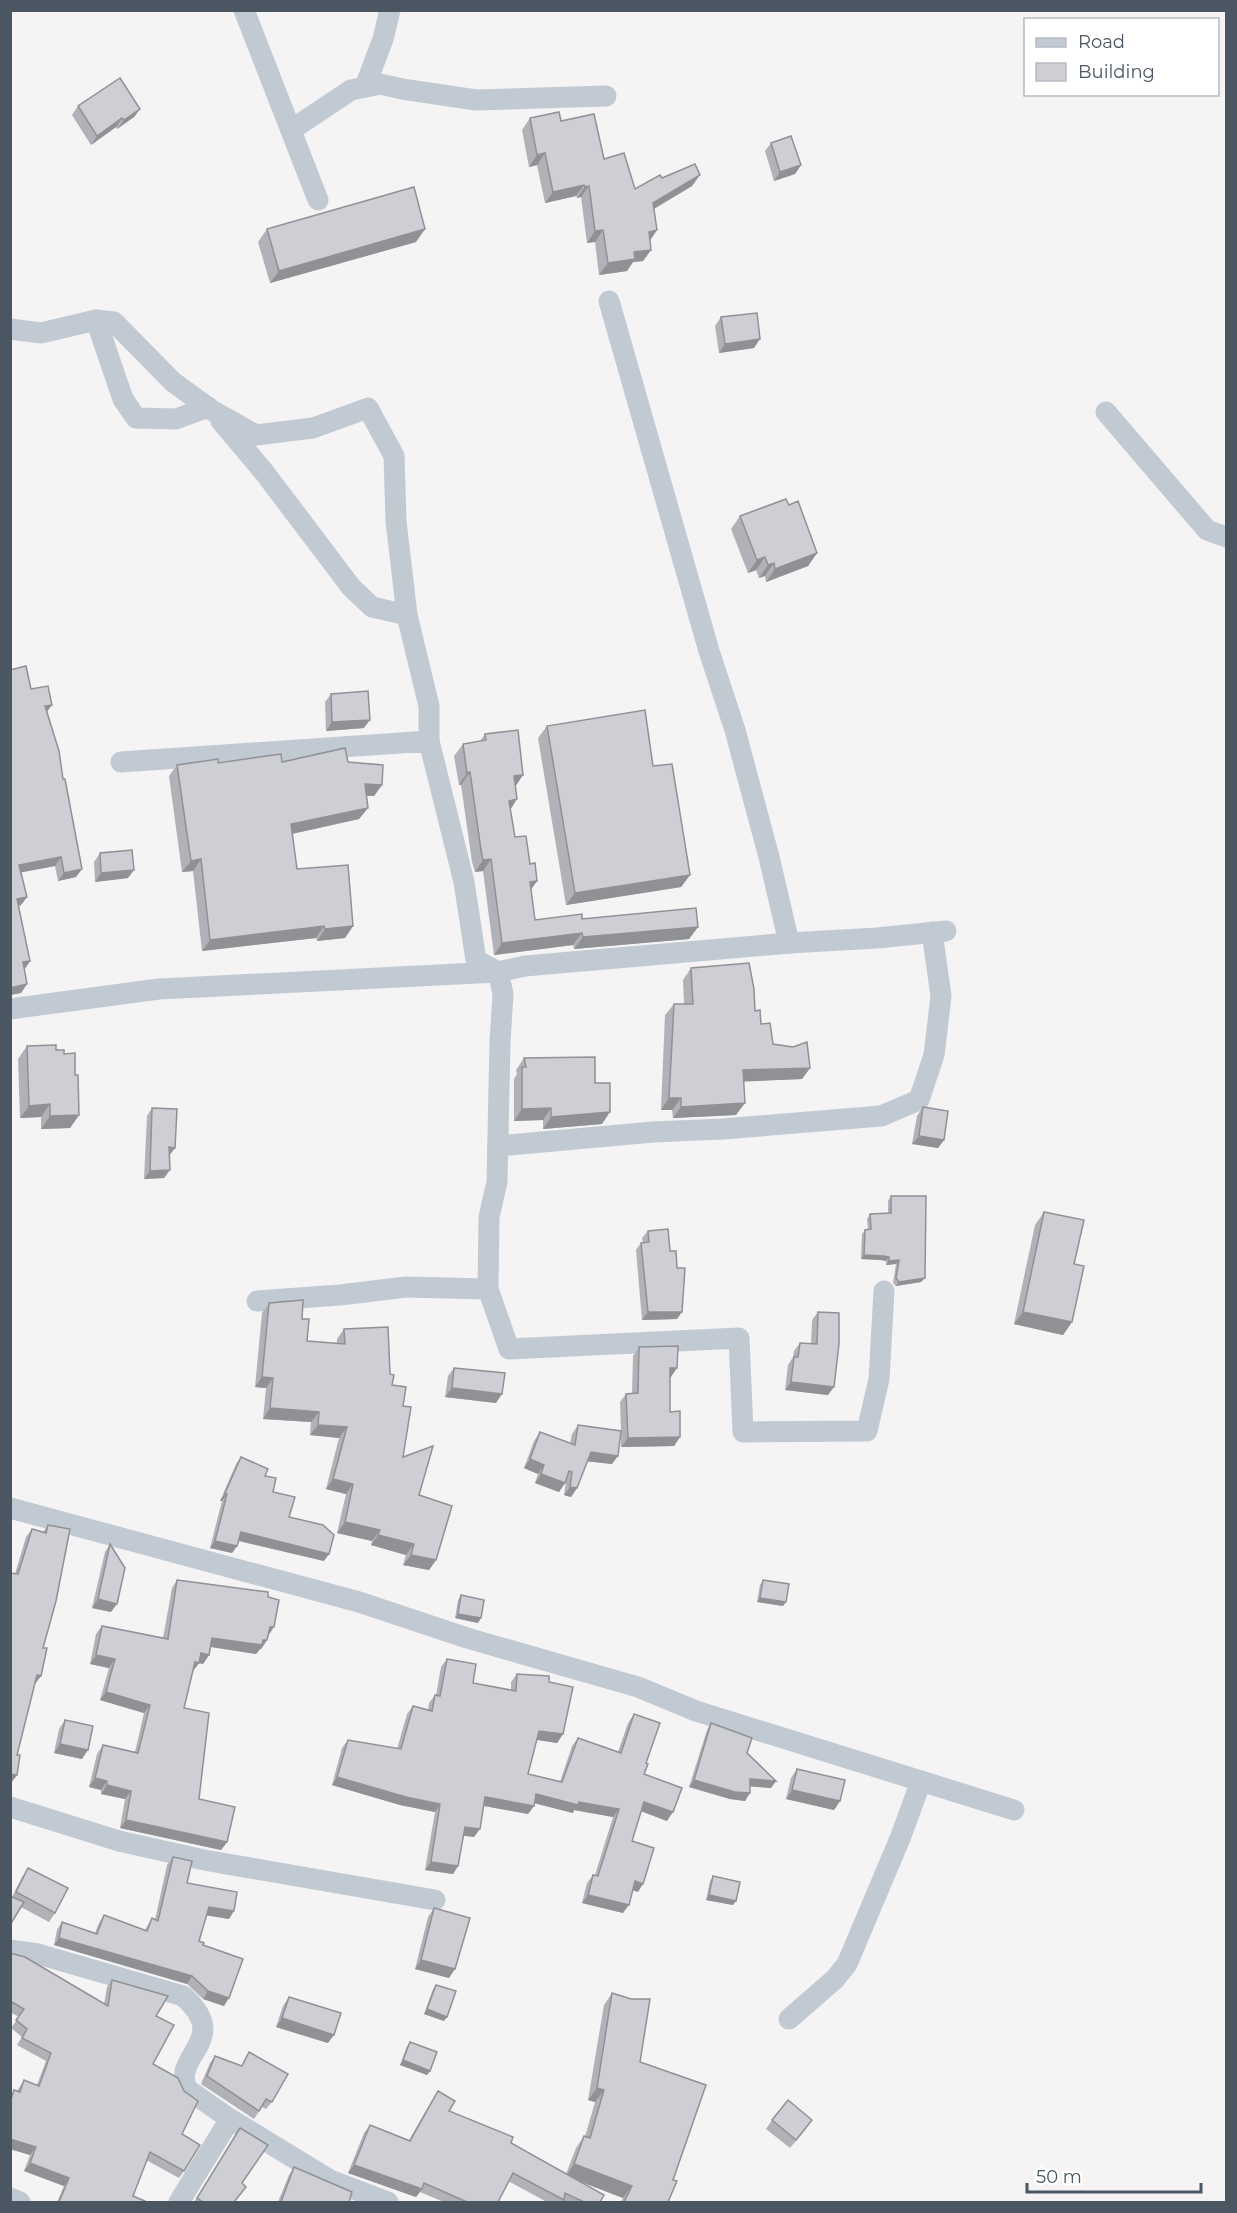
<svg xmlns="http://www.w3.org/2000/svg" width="1237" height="2213" viewBox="0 0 1237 2213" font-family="Montserrat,sans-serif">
<rect width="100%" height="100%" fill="#f5f3f3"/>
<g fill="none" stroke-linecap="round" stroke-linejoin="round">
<g stroke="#c1cad2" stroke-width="21">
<polyline points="244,10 318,200"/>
<polyline points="365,87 383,39 390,10"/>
<polyline points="291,130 351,90 380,84 402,89 476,100 606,96"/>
<polyline points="609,301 709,651 735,730 769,857 789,943"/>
<polyline points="96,320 123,399 136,418 176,419 208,407"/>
<polyline points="10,329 41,333 96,320 114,322 173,382 213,411 256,435 313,428 368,408 394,456 396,521 407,615 429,706 429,741"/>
<polyline points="1106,412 1207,530 1226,537"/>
<polyline points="221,421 264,472 351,587 372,607 407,615"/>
<polyline points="121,762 429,741 464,882 476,960 498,972 503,994 500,1042 497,1182 489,1217 488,1289 509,1349 739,1338 743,1432 867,1431 879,1379 884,1291"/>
<polyline points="10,1009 159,989 498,972 525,966 789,943 877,938 946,931"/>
<polyline points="498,1146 653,1132 723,1129 881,1116 919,1100 934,1055 941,996 932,932"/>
<polyline points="257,1301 340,1295 406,1287 488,1289"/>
<polyline points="10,1508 359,1602 467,1638 638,1687 696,1711 1014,1810"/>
<polyline points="10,1807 119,1841 204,1860 435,1900"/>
<path d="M10,1950l28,4 145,42c50,44 -12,59 4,93l43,30 100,61 58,22"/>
<polyline points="789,2019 835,1979 847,1964 901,1836 921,1781"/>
<polyline points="10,2198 20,2202"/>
<polyline points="179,2202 230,2119"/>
</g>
</g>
<g fill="#b0b2b7">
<polygon points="78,106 140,109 134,117 117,129 116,127 91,145 72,115"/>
<polygon points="530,118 561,121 604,159 635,189 662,178 692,186 654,209 657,230 650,240 651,250 643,261 633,262 627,271 599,275 595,242 587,243 581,197 577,198 576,196 545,203 537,165 529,167 522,130"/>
<polygon points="771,143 801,165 795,174 774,181 765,151"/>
<polygon points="267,229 416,242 270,283 258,242"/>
<polygon points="721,317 754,348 719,353 715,326"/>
<polygon points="789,505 817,553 808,566 766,582 765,576 759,578 756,570 748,573 731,529 740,516"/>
<polygon points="31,689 47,713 76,877 58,881 55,866 20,872 27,897 21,905 19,906 24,969 21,993 10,995"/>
<polygon points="331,694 364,728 326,731 325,702"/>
<polygon points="547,726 653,766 690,875 681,887 566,905 538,738"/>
<polygon points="485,734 523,775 515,786 510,809 515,837 530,864 537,881 531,890 535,920 582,919 698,927 689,939 574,949 573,945 494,955 483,871 475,872 472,862 461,785 459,785 454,756 463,744 480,741"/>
<polygon points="282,762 348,762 382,785 374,796 366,796 368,808 359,819 292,834 297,869 353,926 345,938 317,941 316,938 202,951 193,871 182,872 169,776 177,765"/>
<polygon points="100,853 128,878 95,882 94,862"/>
<polygon points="691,968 755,1011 773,1044 810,1068 802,1079 744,1081 736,1115 673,1118 672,1110 661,1110 665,1015 674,1004 684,1004 683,980"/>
<polygon points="27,1046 56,1050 64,1054 75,1075 79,1115 70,1128 41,1129 41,1117 20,1118 18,1059"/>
<polygon points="524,1058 595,1083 602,1124 543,1129 543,1120 514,1121 514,1079 517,1074 516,1070"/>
<polygon points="923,1107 944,1140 938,1148 912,1144 917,1116"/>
<polygon points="152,1108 164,1178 144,1179 147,1116"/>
<polygon points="891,1196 921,1282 896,1286 893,1283 896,1264 886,1265 886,1261 881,1260 861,1259 862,1234 865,1230 868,1229 867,1219 870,1214 888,1213 888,1201"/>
<polygon points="1044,1212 1074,1264 1072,1322 1063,1335 1014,1324 1035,1225"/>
<polygon points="648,1231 670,1251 677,1319 642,1320 636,1250 641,1243 643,1243 642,1238"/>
<polygon points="269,1303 302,1319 307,1341 337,1343 337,1339 344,1329 390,1374 392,1385 403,1406 403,1457 419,1495 436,1560 429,1570 403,1565 406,1555 371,1545 372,1541 337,1533 346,1494 326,1489 339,1438 310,1435 311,1422 263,1419 266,1388 255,1387 262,1313"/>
<polygon points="818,1312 828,1395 785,1390 788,1365 793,1357 794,1351 800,1343 811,1344 812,1320"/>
<polygon points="639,1347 671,1377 670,1377 670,1412 680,1437 674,1446 621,1447 621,1433 612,1464 587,1461 577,1488 571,1497 564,1495 566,1481 559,1492 535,1483 538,1474 524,1468 534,1441 540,1432 570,1444 572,1434 578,1425 621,1431 620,1402 626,1394 632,1393 633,1356"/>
<polygon points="454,1368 496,1403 445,1397 448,1376"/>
<polygon points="241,1457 265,1476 273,1492 289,1517 324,1561 239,1541 237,1546 232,1553 210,1548 222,1501 220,1501 236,1464"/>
<polygon points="48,1525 43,1648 41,1676 34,1684 17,1755 17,1775 11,1783 15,1574 26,1537 32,1529 43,1532"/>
<polygon points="110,1544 111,1612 92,1608 105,1552"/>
<polygon points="177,1580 268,1636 267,1640 261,1649 260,1649 256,1654 210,1647 209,1655 203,1664 199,1663 193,1671 184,1708 199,1799 227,1842 221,1850 120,1828 125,1799 101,1794 101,1790 89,1787 97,1754 103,1745 135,1752 144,1713 100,1700 109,1668 90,1664 96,1634 102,1626 163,1638 172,1588"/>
<polygon points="763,1580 783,1606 757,1602 760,1585"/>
<polygon points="461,1595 478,1623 455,1618 458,1600"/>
<polygon points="447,1659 473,1683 511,1690 511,1682 517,1674 549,1682 563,1734 557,1743 537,1740 528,1774 560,1782 572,1746 578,1738 618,1752 628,1723 634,1714 646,1763 644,1774 667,1821 641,1811 632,1841 638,1892 633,1890 623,1913 582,1903 587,1883 593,1875 595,1875 613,1817 574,1810 573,1813 534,1803 534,1806 528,1814 484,1806 474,1837 463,1835 458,1866 453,1874 425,1870 435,1812 400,1805 332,1785 342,1748 348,1740 397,1749 407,1714 413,1706 428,1710 429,1703 435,1695 436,1695 441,1667"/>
<polygon points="65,1720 82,1759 54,1753 59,1729"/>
<polygon points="711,1723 747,1753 776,1781 771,1788 750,1786 745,1801 730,1799 689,1787 707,1730"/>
<polygon points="797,1769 840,1801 834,1810 786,1799 791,1778"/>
<polygon points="173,1857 187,1883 229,1919 207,1915 199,1941 203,1945 224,2006 203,1999 187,1984 54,1945 57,1930 62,1922 95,1933 99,1923 104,1915 145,1930 152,1918 155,1920 167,1865"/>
<polygon points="28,1868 55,1913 49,1922 21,1907 12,1897 22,1877"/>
<polygon points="713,1876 733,1905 706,1900 710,1881"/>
<polygon points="434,1908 449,1978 415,1969 428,1917"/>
<polygon points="10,1953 104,2004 107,1987 112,1980 156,2016 153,2064 182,2134 184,2171 179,2178 146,2160 133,2196 147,2202 57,2202 64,2186 24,2171 30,2155 10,2149 10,2096 14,2090 17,2091 24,2080 37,2085 46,2061 17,2045 22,2037 11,2028 19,2017 10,2012"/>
<polygon points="436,1985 444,2021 424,2014 433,1989"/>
<polygon points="612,1993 640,2062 673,2180 668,2202 621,2202 623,2198 581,2182 600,2202 547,2202 508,2181 498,2202 444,2202 420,2192 416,2197 348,2173 364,2133 370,2125 409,2140 432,2100 438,2091 449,2111 566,2174 576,2148 584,2136 585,2137 595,2102 588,2100 604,2005"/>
<polygon points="289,1997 328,2043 276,2027 283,2006"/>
<polygon points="410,2042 430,2071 427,2075 400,2065 407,2046"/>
<polygon points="249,2052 272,2102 266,2109 262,2107 254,2119 201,2084 210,2063 215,2056 241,2066"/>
<polygon points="772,2120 806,2129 790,2148 766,2129"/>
<polygon points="240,2128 242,2183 235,2202 194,2202"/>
<polygon points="294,2167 349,2202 278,2202 289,2175"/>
</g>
<g fill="#909195">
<polygon points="140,109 134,117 117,129 124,120"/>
<polygon points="122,118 116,127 91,145 97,136"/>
<polygon points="545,153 537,165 529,167 537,155"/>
<polygon points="801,165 795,174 774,181 780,172"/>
<polygon points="700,175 692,186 645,214 653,203"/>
<polygon points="584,185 576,196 545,203 553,192"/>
<polygon points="589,186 581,197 577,198 585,187"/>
<polygon points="425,229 416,242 270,283 279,271"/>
<polygon points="603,230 595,242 587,243 595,231"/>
<polygon points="657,230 649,242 649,232"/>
<polygon points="651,250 643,261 633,262 627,271 599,275 608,263 634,252"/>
<polygon points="760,339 754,348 719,353 725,344"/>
<polygon points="817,553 808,566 766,582 775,569"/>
<polygon points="765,557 756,570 748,573 757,560"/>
<polygon points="774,563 765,576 759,578 768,565"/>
<polygon points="52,705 46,713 45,706"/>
<polygon points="370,720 364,728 326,731 332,722"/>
<polygon points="470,772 461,785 459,785 467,773"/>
<polygon points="523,775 515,787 514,776"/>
<polygon points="365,784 382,785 374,796 357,795"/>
<polygon points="517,799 509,812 509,801"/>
<polygon points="368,808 359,819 282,836 291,824"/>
<polygon points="61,857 55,866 13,874 19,865"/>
<polygon points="201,859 193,871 182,872 191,861"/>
<polygon points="491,859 483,871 475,872 483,860"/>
<polygon points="82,869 76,877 58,881 64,873"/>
<polygon points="134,870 128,878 95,882 101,873"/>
<polygon points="690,875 681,887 566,905 575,893"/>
<polygon points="537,881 528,893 530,882"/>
<polygon points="27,897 21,905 12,908 17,899"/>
<polygon points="324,926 316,938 202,951 210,940"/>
<polygon points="353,926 345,938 317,941 325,929"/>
<polygon points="698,927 689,939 574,949 583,937"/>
<polygon points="582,933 573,945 494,955 502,943"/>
<polygon points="30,961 25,969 23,962"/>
<polygon points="27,984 21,993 10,995 10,988"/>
<polygon points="810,1068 802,1079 735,1082 743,1070"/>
<polygon points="669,1098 681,1098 672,1110 661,1110"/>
<polygon points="745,1103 736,1115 673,1118 681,1107"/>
<polygon points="50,1104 41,1117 20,1118 29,1106"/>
<polygon points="551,1108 543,1120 514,1121 522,1109"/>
<polygon points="610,1112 602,1124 543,1129 551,1117"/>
<polygon points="79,1115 70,1128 41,1129 50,1116"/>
<polygon points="919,1136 944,1140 938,1148 912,1144"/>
<polygon points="169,1147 175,1148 169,1156"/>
<polygon points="170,1170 164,1178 144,1179 150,1171"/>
<polygon points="864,1255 884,1256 889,1257 886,1261 881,1260 861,1259"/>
<polygon points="899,1260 896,1264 886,1265 889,1261"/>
<polygon points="925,1278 921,1282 896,1286 899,1282"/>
<polygon points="648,1312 682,1312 677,1319 642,1320"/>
<polygon points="1023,1312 1072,1322 1063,1335 1014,1324"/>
<polygon points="670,1368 677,1368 671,1377 663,1377"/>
<polygon points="262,1377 273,1378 266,1388 255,1387"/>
<polygon points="791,1382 834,1387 828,1395 785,1390"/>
<polygon points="452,1388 502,1394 496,1403 445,1397"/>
<polygon points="270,1408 319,1412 311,1422 263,1419"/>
<polygon points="318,1425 347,1427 339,1438 310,1435"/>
<polygon points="680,1437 674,1446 621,1447 628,1438"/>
<polygon points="591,1452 618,1456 612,1464 584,1461"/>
<polygon points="530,1459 544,1465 538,1474 524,1468"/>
<polygon points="541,1474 565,1483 559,1492 535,1483"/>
<polygon points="333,1479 353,1484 346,1494 326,1489"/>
<polygon points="570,1487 577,1488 571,1497 564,1495"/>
<polygon points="225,1493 227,1494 222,1501 220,1501"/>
<polygon points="345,1522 380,1530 372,1541 337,1533"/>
<polygon points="241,1532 329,1554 324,1561 235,1540"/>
<polygon points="378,1535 414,1544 406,1555 371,1545"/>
<polygon points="215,1541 237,1546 232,1553 210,1548"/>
<polygon points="411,1555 436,1560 429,1570 403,1565"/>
<polygon points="760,1598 786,1602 783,1606 757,1602"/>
<polygon points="98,1599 117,1604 111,1612 92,1608"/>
<polygon points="458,1614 481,1618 478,1623 455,1618"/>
<polygon points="270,1627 274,1627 268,1636"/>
<polygon points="212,1638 263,1640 267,1640 261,1649 260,1649 256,1654 206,1646"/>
<polygon points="201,1653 209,1655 203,1664 195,1662"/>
<polygon points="96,1655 115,1659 109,1668 90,1664"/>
<polygon points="195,1662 199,1663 193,1671"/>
<polygon points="37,1675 41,1676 35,1684 31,1683"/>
<polygon points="106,1692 150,1705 144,1713 100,1700"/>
<polygon points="539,1731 563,1734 557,1743 533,1739"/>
<polygon points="60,1744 88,1750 82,1759 54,1753"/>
<polygon points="10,1774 17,1775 11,1783 10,1783"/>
<polygon points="337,1777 440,1804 435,1812 400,1805 332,1785"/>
<polygon points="95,1778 107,1781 101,1790 89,1787"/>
<polygon points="750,1779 776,1781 771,1788 745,1786"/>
<polygon points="694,1780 750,1793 745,1801 730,1799 689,1787"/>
<polygon points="107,1785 131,1791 125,1799 101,1794"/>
<polygon points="792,1790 840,1801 834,1810 786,1799"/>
<polygon points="536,1794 579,1802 619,1809 613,1817 574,1810 573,1813 530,1802"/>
<polygon points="485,1797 534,1806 528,1814 479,1805"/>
<polygon points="644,1802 673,1812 667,1821 638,1810"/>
<polygon points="126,1820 227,1842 221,1850 120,1828"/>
<polygon points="465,1827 480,1829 474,1837 459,1835"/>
<polygon points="431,1862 458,1866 453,1874 425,1870"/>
<polygon points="635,1881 643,1884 638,1892 629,1889"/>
<polygon points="588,1895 629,1905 623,1913 582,1903"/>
<polygon points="709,1895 736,1901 733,1905 706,1900"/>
<polygon points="209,1907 234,1911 229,1919 204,1915"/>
<polygon points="59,1938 192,1976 187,1984 54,1945"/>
<polygon points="421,1960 455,1969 449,1978 415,1969"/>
<polygon points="208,1991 229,1998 224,2006 203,1999"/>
<polygon points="427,2009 447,2017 444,2021 424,2014"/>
<polygon points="282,2018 334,2035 328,2043 276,2027"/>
<polygon points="403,2060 430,2071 427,2075 400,2065"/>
<polygon points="597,2088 604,2090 595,2102 588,2100"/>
<polygon points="10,2139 36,2147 30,2155 10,2149"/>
<polygon points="30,2163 69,2178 64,2186 24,2171"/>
<polygon points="574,2164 632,2186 623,2198 566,2176"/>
<polygon points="354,2165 422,2189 416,2197 348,2173"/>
</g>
<g fill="#cdcfd5" stroke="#909195" stroke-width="1.5">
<polygon points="120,78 140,109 124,120 122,118 97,136 78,106"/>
<polygon points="559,112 561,121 594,114 604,159 624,153 635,189 660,175 662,178 695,164 700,175 653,203 657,230 649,232 651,250 634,252 635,259 608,263 603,230 595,231 589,186 585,187 584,185 553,192 545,153 537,155 530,118"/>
<polygon points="791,136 801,165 780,172 771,143"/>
<polygon points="414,187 425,229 279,271 267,229"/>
<polygon points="757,313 760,339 725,344 721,317"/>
<polygon points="786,499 789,505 798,501 817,553 775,569 774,563 768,565 765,557 757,560 740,516"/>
<polygon points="26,666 31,689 48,686 52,705 45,706 59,751 63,779 65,779 82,869 64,873 61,857 19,865 27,897 17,899 30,961 23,962 27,984 10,988 10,670"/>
<polygon points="368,691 370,720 332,722 331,694"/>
<polygon points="645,710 653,766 672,764 690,875 575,893 547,726"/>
<polygon points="518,730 523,775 514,776 517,799 509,801 515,837 526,836 530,864 535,863 537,881 530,882 535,920 582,914 582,919 696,908 698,927 583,937 582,933 502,943 491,859 483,860 481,850 470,772 467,773 463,744 486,740 485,734"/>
<polygon points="345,748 348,762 383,765 382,785 365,784 368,808 291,824 297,869 348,865 353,926 325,929 324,926 210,940 201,859 191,861 177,765 218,759 218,763 281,754 282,762"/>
<polygon points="132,850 134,870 101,873 100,853"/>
<polygon points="749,963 754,989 755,1011 760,1010 761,1024 770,1023 773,1044 793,1047 807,1042 810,1068 743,1070 745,1103 681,1107 681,1098 669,1098 674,1004 693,1004 691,968"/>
<polygon points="56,1045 56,1050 64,1050 64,1054 75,1053 75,1075 78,1075 79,1115 50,1116 50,1104 29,1106 27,1046"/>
<polygon points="595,1057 595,1083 610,1083 610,1112 551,1117 551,1108 522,1109 522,1067 526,1067 524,1058"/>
<polygon points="923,1107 948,1111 944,1140 919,1136"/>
<polygon points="152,1108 177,1109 175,1148 169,1147 170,1170 150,1171"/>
<polygon points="891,1196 926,1196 925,1278 899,1282 896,1278 899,1260 889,1261 889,1257 884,1256 864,1255 865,1230 871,1229 870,1214 891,1213"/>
<polygon points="1044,1212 1084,1220 1074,1264 1084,1266 1072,1322 1023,1312"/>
<polygon points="668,1229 670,1251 676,1251 677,1268 685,1268 682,1312 648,1312 641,1243 649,1242 648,1231"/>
<polygon points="303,1300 302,1319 309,1319 307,1341 345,1344 344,1329 388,1327 390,1374 394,1375 392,1385 406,1387 403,1406 411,1407 403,1457 433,1446 419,1495 452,1506 436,1560 411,1555 414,1544 378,1535 380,1530 345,1522 353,1484 333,1479 347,1427 318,1425 319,1412 270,1408 273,1378 262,1377 269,1303"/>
<polygon points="818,1312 839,1313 839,1344 834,1387 791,1382 794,1357 798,1357 800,1343 817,1344"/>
<polygon points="678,1346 677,1368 670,1368 670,1412 680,1411 680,1437 628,1438 626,1394 638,1393 639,1347"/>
<polygon points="454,1368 505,1373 502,1394 452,1388"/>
<polygon points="578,1425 621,1431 618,1456 591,1452 577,1488 570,1487 572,1472 569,1471 565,1483 541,1474 544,1465 530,1459 540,1432 575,1445"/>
<polygon points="241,1457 268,1469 265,1476 276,1478 273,1492 295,1497 289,1517 323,1525 334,1535 329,1554 241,1532 237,1546 215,1541 227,1494 225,1493"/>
<polygon points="48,1525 70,1529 56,1601 43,1648 47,1648 41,1676 37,1675 17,1755 20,1755 17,1775 10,1774 10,1573 18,1574 32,1529 46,1533"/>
<polygon points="110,1544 125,1568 117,1604 98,1599"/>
<polygon points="177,1580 268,1592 268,1597 279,1600 274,1627 270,1627 267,1640 263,1640 262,1645 212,1638 209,1655 201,1653 199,1663 195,1662 184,1708 209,1713 199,1799 235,1807 227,1842 126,1820 131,1791 107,1785 107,1781 95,1778 103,1745 138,1753 150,1705 106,1692 115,1659 96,1655 102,1626 168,1639"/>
<polygon points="763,1580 789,1584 786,1602 760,1598"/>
<polygon points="461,1595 484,1600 481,1618 458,1614"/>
<polygon points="447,1659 476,1664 473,1683 516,1691 517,1674 549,1676 549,1682 573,1687 563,1734 539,1731 528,1774 562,1782 578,1738 621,1753 634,1714 660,1723 646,1763 648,1764 644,1774 682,1788 673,1812 644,1802 632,1841 654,1848 643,1884 635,1881 629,1905 588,1895 593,1875 598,1876 619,1809 579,1802 578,1805 536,1794 534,1806 485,1797 480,1829 465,1827 458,1866 431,1862 440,1804 406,1797 337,1777 348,1740 401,1749 413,1706 432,1711 435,1695 440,1696"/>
<polygon points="65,1720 93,1726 88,1750 60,1744"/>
<polygon points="711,1723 752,1738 747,1753 776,1781 750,1779 750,1793 735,1792 694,1780"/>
<polygon points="797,1769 845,1780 840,1801 792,1790"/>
<polygon points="173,1857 192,1861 187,1883 237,1892 234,1911 209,1907 199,1941 204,1943 203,1945 243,1959 229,1998 208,1991 192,1976 59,1938 62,1922 97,1934 104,1915 147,1931 152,1918 158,1921"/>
<polygon points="28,1868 68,1888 55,1913 16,1892"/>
<polygon points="713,1876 740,1882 736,1901 709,1895"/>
<polygon points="10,1896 24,1902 10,1925"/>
<polygon points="434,1908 470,1918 455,1969 421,1960"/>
<polygon points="10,1953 25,1957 108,2006 112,1980 168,1996 156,2016 174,2025 153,2064 178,2078 184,2091 198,2101 182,2134 200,2145 184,2171 150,2152 133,2196 147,2202 59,2202 69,2178 30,2163 36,2147 10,2139 10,2102 14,2090 20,2092 24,2080 39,2086 51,2053 22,2038 27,2029 16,2020 24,2009 10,2001"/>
<polygon points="436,1985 456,1991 447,2017 427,2009"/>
<polygon points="612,1993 631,1999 650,1999 640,2062 706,2085 673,2180 677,2181 668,2202 624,2202 632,2186 574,2164 584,2136 590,2138 604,2090 597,2088"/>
<polygon points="289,1997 341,2013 334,2035 282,2018"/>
<polygon points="410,2042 437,2052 430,2071 403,2060"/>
<polygon points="249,2052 288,2074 272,2102 266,2099 259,2111 207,2076 215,2056 242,2066"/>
<polygon points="438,2091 455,2101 449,2111 513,2137 511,2143 604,2195 600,2202 584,2202 565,2193 564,2200 513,2173 498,2202 467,2202 424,2183 422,2189 354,2165 370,2125 410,2141"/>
<polygon points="788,2100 812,2120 796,2140 772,2120"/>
<polygon points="240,2128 268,2145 242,2183 246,2187 234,2202 203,2202 197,2198"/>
<polygon points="294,2167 352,2192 349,2202 281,2202"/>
</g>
<rect width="1237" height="2213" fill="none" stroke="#4a5661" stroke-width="24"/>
<rect x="1024" y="18" width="195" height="78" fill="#ffffff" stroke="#b7bbc0" stroke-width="1.5"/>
<rect x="1036" y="38" width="30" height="9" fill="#c1cad2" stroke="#b7bbc0" stroke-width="1.5"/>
<text x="1078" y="48" font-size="18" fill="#4a5661">Road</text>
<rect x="1036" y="63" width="30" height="18" fill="#cdcfd5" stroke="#b7bbc0" stroke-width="1.5"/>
<text x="1078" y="78" font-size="18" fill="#4a5661">Building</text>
<path d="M1027 2183v9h174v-9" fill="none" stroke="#4a5661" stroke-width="3"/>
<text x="1036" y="2183" font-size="18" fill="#4a5661" stroke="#ffffff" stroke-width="4.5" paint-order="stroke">50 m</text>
</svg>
